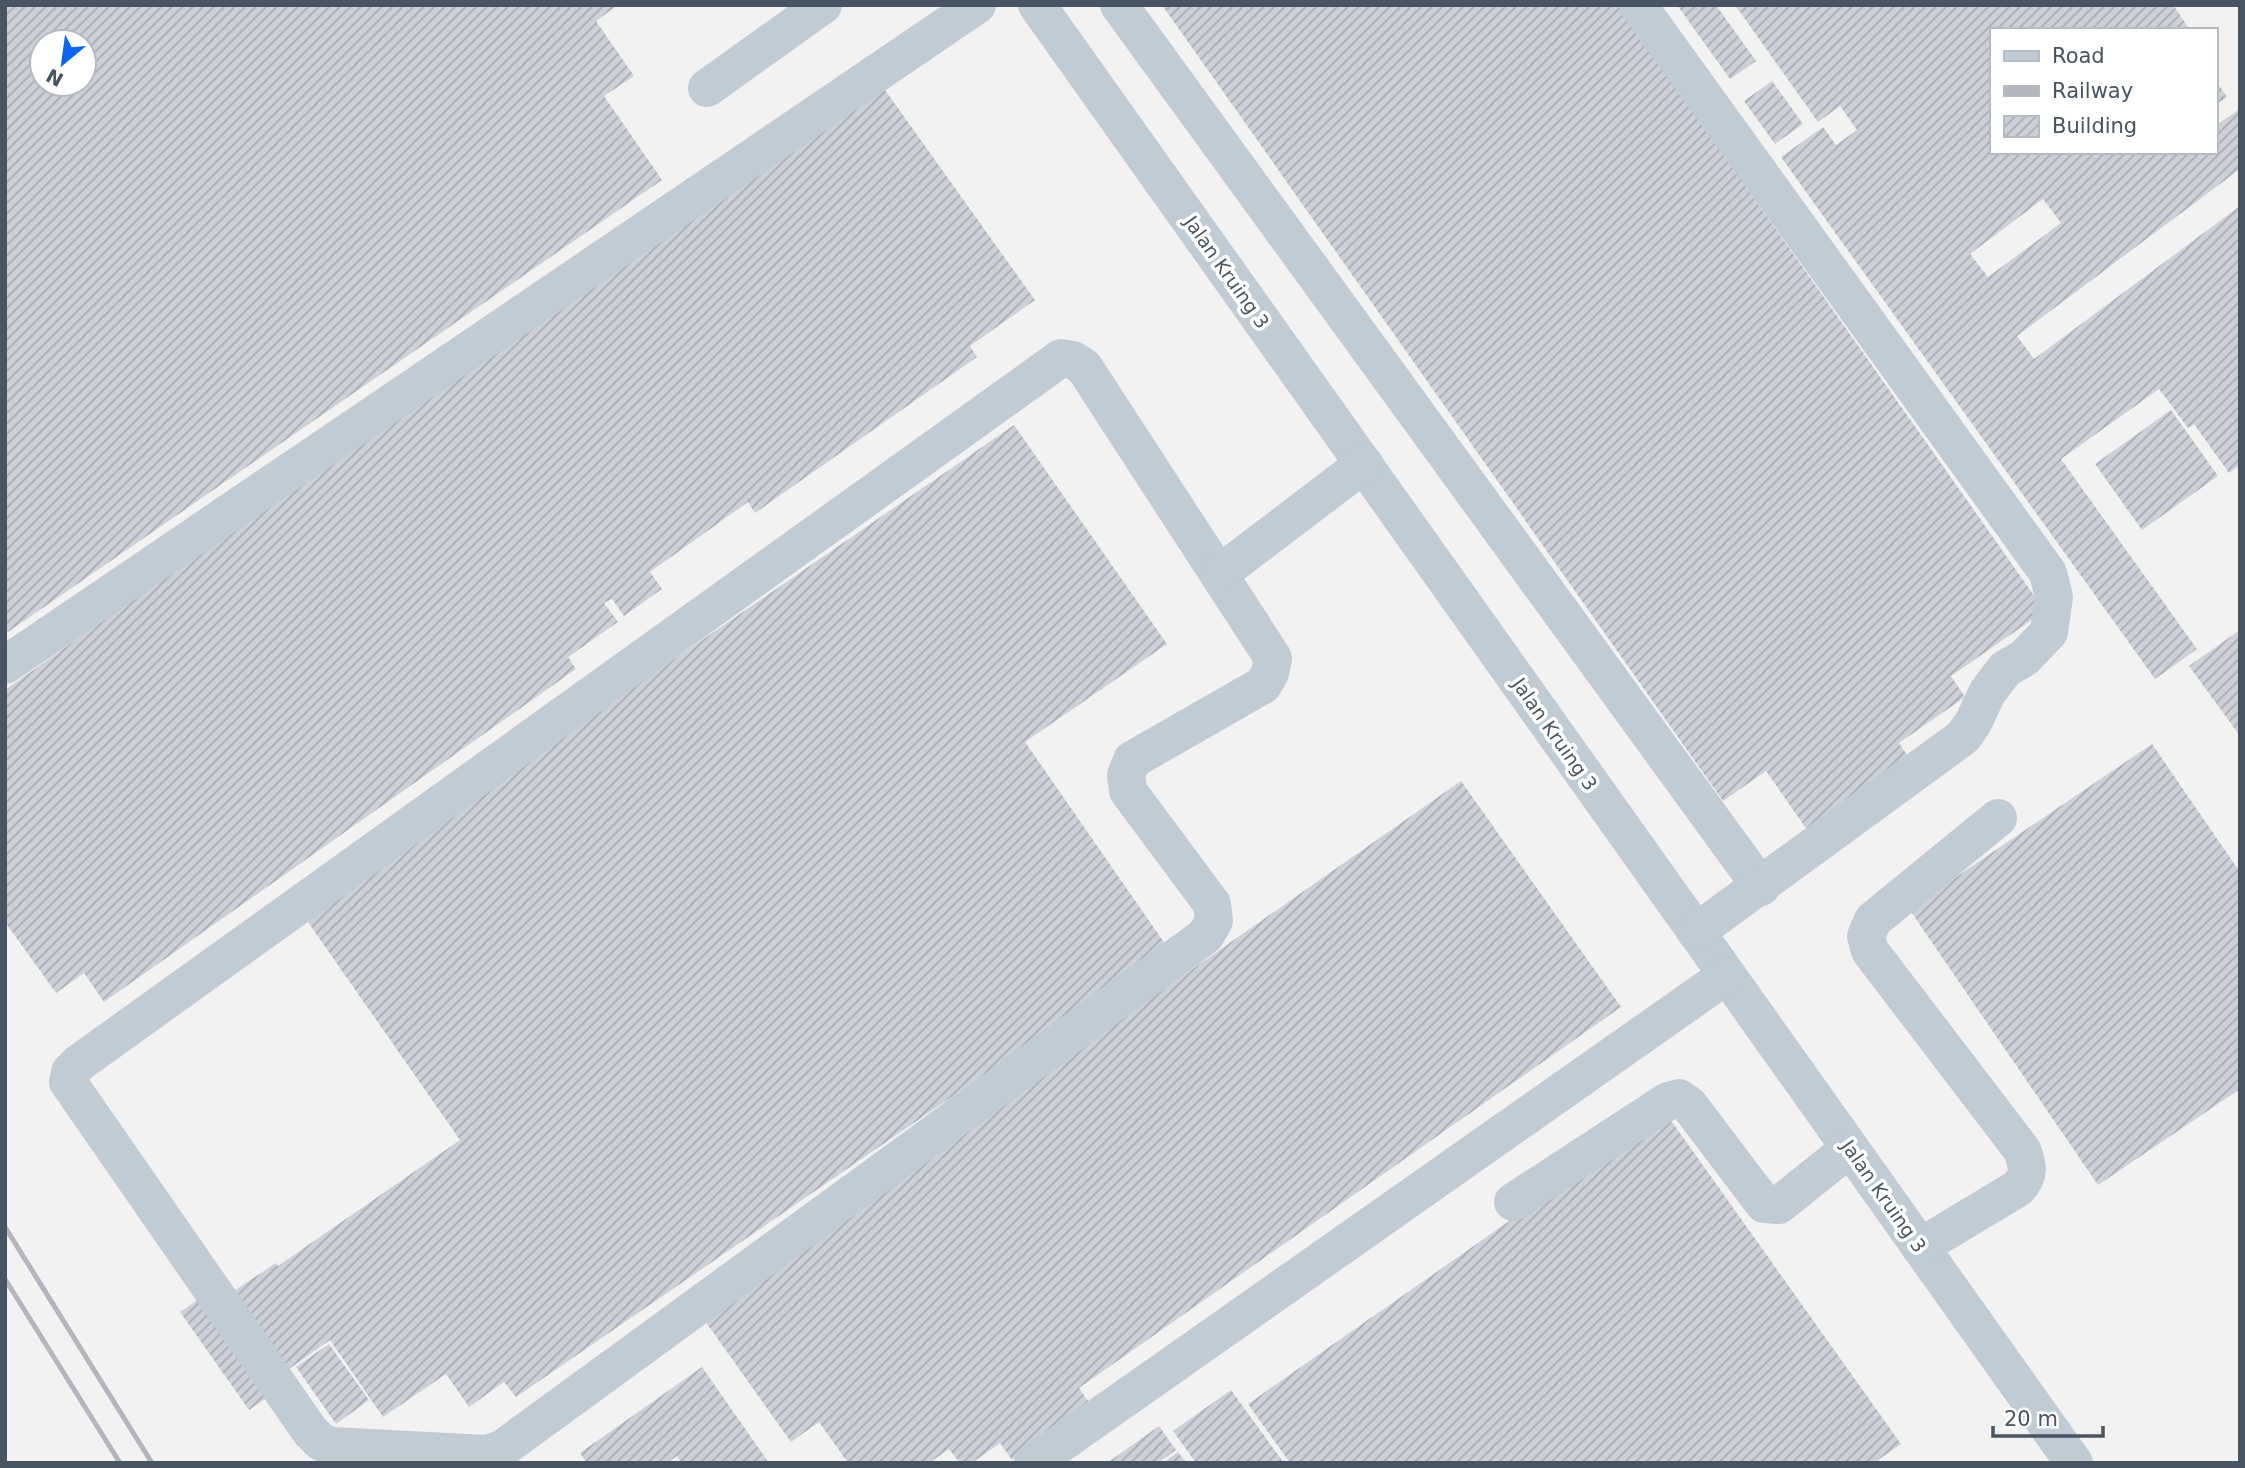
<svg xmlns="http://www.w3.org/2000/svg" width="2245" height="1468" viewBox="0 0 2245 1468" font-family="'DejaVu Sans',sans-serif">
<defs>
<pattern id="building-hatch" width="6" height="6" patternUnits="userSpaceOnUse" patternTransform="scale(1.75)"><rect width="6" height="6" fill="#cdd0d7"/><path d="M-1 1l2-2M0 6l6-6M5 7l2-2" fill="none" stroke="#a8abb2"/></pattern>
</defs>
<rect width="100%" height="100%" fill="#f4f2f1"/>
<g fill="url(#building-hatch)" fill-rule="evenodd">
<path d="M5,5h613l-22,16 38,55 -30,20 58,84 -657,454zM42,42h42v42h-42z"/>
<polygon points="1162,5 1618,5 2045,611 1951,676 1965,697 1899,743 1914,765 1812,837 1766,771 1723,801"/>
<polygon points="1677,5 1716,5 1756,61 1730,79"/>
<path d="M1735,5h438l15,22 -3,3h-194v122h224v-26l25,-17v60l-223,167 17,23 206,-153v259l-11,8 -35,-49 -6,4 -29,-39 -98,70 136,190 -42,30 -374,-522 42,-30 13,18 21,-15 -17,-24 -22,16zM2043,199l18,24 -73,54 -18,-23z"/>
<polygon points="875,76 1035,300 970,346 977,357 755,513 748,502 650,572 662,589 624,616 612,599 604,603 618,622 568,657 576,669 104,1002 84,973 56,993 5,922 5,690"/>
<polygon points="2215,80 2227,97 2215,105"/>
<polygon points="1772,81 1803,124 1775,144 1744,101"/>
<polygon points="2171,410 2218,476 2142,530 2095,464"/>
<polygon points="1014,425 1167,644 1025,742 1168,948 516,1397 504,1382 469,1407 446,1374 383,1417 330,1340 289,1369 234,1291 276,1263 278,1266 460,1140 303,915"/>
<polygon points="2240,630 2240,736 2189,666"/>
<polygon points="2152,744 2240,872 2240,1089 2098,1185 1909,909"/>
<polygon points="1461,781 1621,1007 1079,1388 1091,1405 1012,1460 1000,1443 972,1463 960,1463 949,1449 929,1463 848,1463 819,1422 791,1442 700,1314"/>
<polygon points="1665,1112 1901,1444 1874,1463 1290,1463 1248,1404"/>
<polygon points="208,1293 277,1391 249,1410 180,1312"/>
<polygon points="329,1344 369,1400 336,1424 296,1367"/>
<polygon points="702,1367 769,1463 681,1463 677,1456 667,1463 587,1463 580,1453"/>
<polygon points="1231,1390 1284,1463 1196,1463 1173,1431"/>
<polygon points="1159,1426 1176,1450 1158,1463 1107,1463"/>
<polygon points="1178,1452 1187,1463 1163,1463"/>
</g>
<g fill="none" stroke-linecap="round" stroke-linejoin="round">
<g stroke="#c1cbd4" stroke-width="38">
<polyline points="1037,5 2074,1463"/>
<polyline points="1119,5 1761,887"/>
<polyline points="1638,5 2048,573 2054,597 2049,632 2024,658 2005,669 1987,693 1973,723 1963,737 1696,932"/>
<polyline points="707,88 823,5"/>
<polygon points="1061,358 1073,360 1084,367 1273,658 1270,673 1263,685 1132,760 1126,775 1128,791 1212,904 1214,921 1205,936 502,1449 487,1454 332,1446 321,1442 310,1431 68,1082 70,1072 79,1063"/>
<polyline points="1219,574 1364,464"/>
<polyline points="5,665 977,5"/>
<polyline points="1513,1202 1668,1101 1679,1098 1689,1105 1764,1204 1779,1205 1850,1148"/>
<path d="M1920,1247l98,-59c12,-13 10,-22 4,-38l-152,-199 -4,-15 7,-16 125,-102"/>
<polyline points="1033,1463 1727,975"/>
</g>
<g stroke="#b3b6bc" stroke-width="5">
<polyline points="5,1227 152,1463"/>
<polyline points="5,1279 120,1463"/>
</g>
</g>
<g text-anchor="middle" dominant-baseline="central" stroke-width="7" stroke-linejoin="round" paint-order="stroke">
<g font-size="19" fill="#475461" stroke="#fff">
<text transform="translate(1227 272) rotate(55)">Jalan Kruing 3</text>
<text transform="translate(1555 734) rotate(55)">Jalan Kruing 3</text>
<text transform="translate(1884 1196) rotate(55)">Jalan Kruing 3</text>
</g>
</g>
<rect width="2245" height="1468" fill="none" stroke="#475461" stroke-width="14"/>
<rect x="1990" y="28" width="228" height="126" fill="#ffffff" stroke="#b5bbc0" stroke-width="2"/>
<rect x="2004" y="51" width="35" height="10" fill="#c1cbd4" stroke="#b5bbc0" stroke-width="2"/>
<text x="2052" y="63" font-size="21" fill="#475461">Road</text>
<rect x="2004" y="86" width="35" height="10" fill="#b3b6bc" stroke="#b5bbc0" stroke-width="2"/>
<text x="2052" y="98" font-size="21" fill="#475461">Railway</text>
<rect x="2004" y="116" width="35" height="21" fill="url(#building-hatch)" stroke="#b5bbc0" stroke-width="2"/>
<text x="2052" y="133" font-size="21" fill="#475461">Building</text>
<g transform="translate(63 63) rotate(209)"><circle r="33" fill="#ffffff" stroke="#b5bbc0" stroke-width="2"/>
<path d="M0-5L12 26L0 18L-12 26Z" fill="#0865f8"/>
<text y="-10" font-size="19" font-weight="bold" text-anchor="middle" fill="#475461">N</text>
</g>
<path d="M1993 1426v10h110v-10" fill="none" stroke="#475461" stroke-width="3.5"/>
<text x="2004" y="1426" font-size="21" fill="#475461" stroke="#ffffff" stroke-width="5" paint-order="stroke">20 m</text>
</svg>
